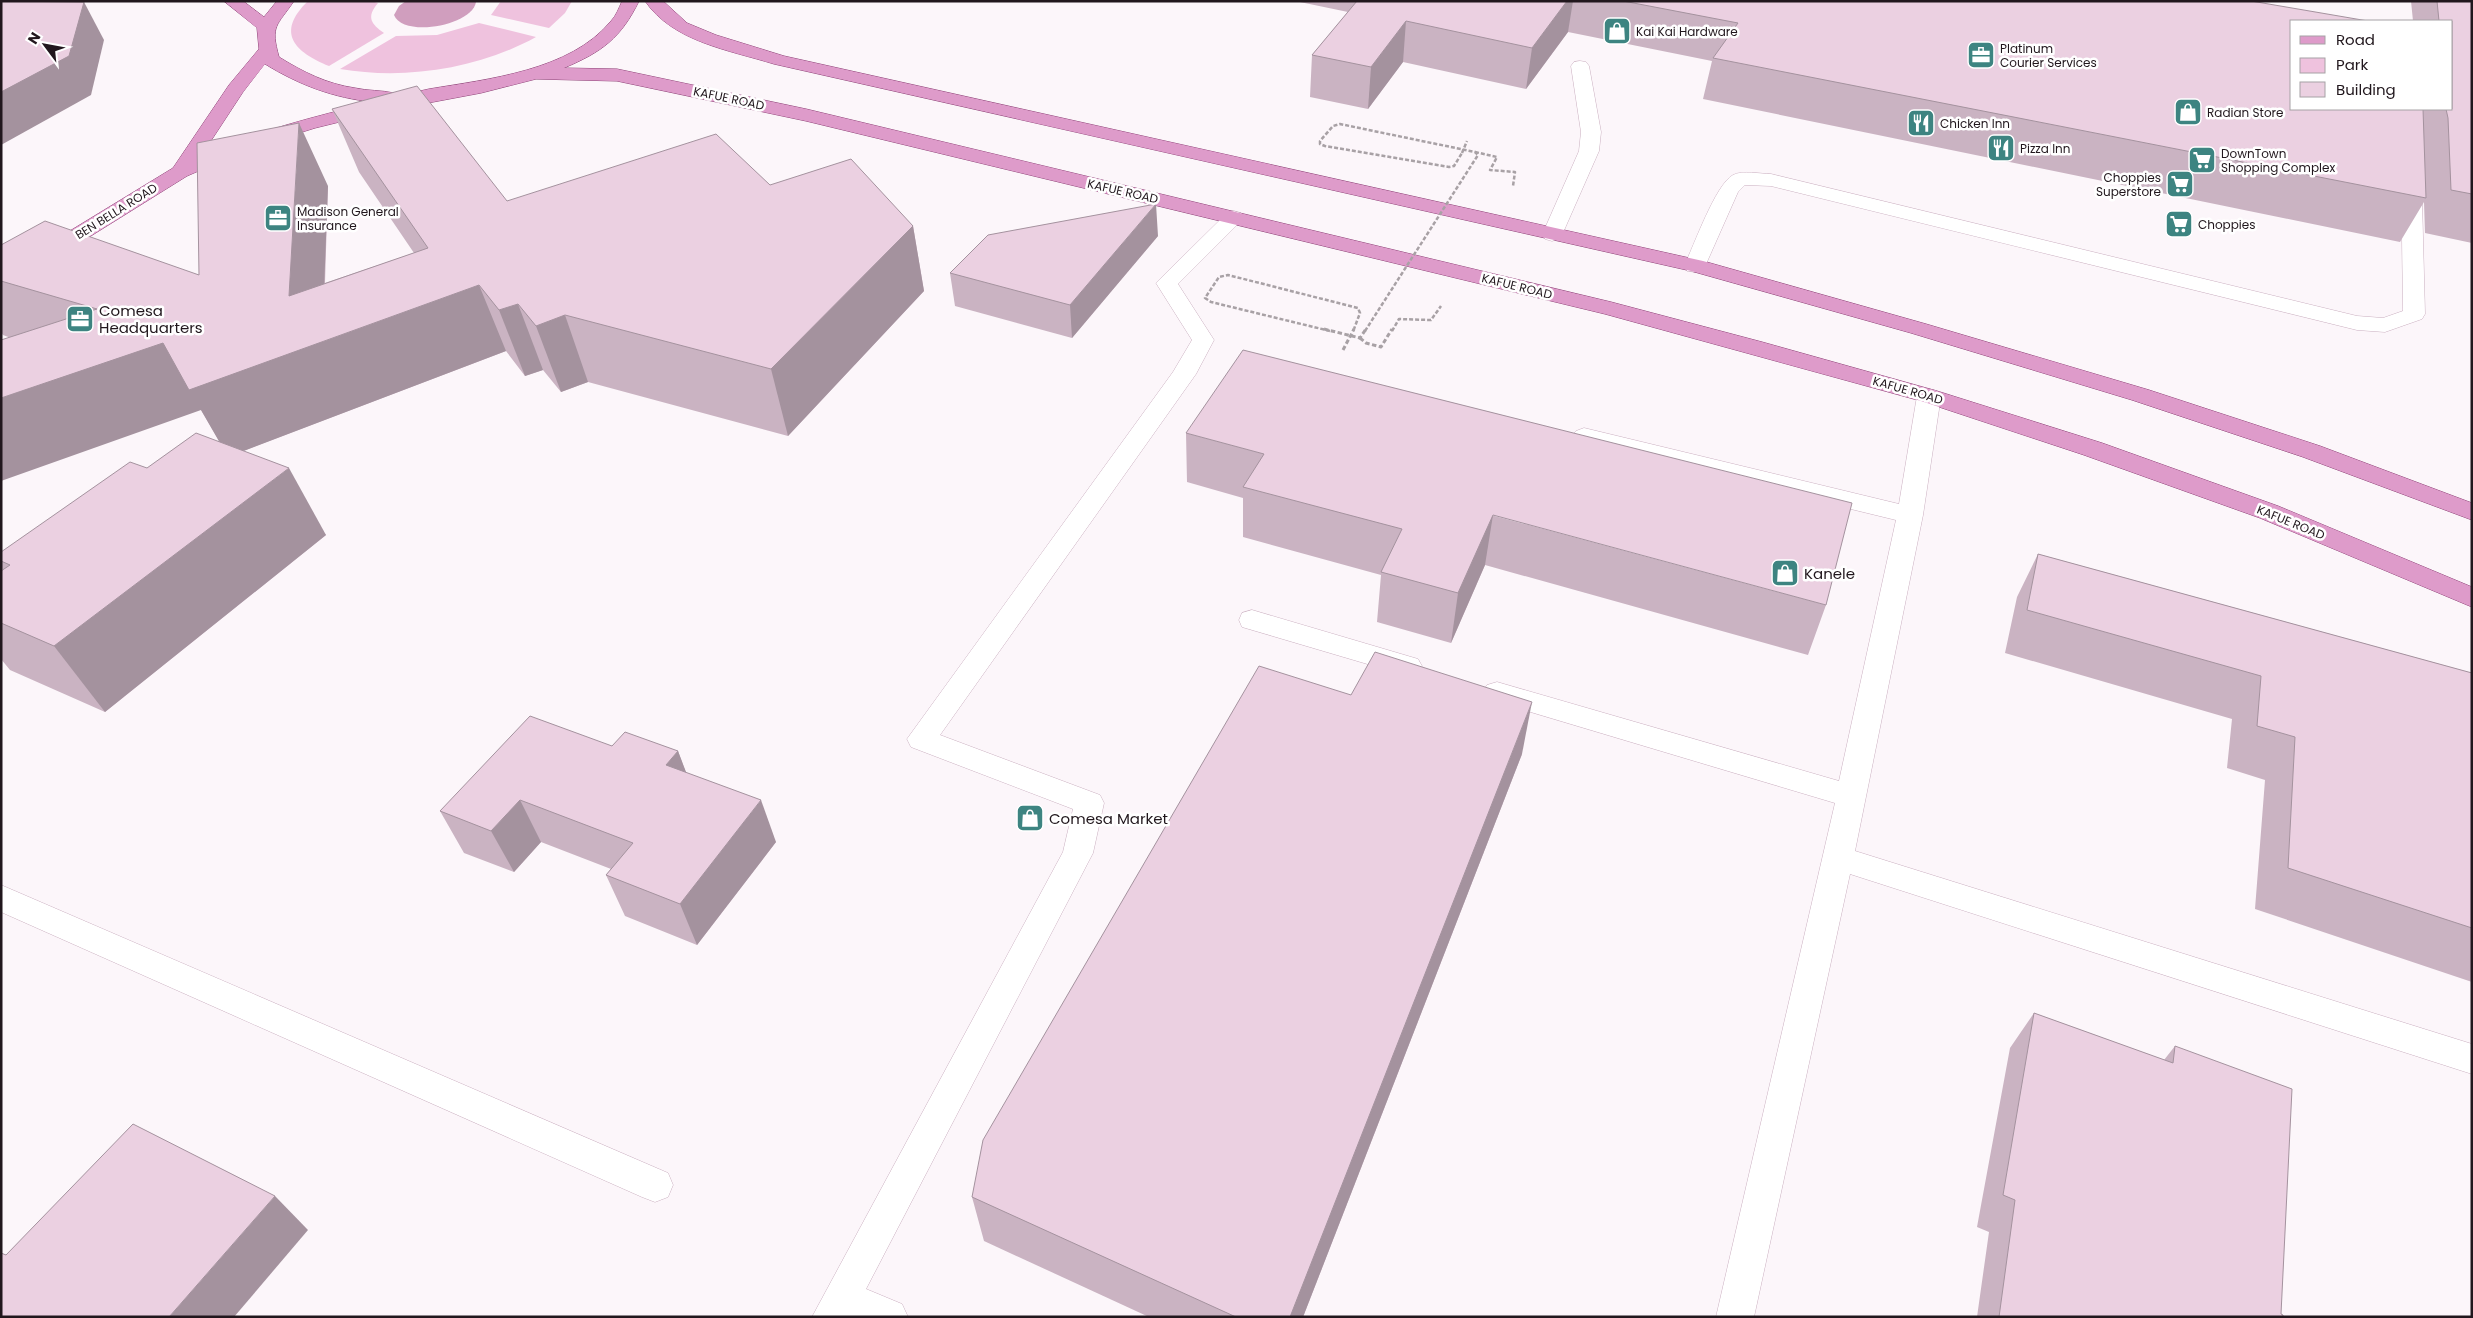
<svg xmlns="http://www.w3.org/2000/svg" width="2473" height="1318" viewBox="0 0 2473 1318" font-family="Poppins,sans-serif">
<rect width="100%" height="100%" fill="#fcf6fa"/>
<g fill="#efc2de">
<path d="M308,1h63l7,2c-12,14 -7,21 6,30l-55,33c-34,-14 -54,-33 -21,-65z"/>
<polygon points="501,1 572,1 565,13 549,28 491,15"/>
<path d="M479,23l57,14c-58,32 -131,43 -196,32l56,-33 41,-1z"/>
</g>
<path fill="#d09ebe" d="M406,1h69l1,1c-4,24 -73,36 -82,13l5,-9z"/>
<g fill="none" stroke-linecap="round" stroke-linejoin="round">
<g stroke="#cbb0c1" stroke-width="1">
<g id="minor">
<polygon points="1580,61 1586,62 1589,66 1601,132 1599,151 1562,235 1559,239 1552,241 1545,239 1542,235 1579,151 1581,132 1571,66 1574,62"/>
<path d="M2397,109h18l6,52 4,153 -3,5 -37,13 -28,-2 -586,-144 -26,-1 -7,7 -35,79 -8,1 -8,-1 -3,-5c10,-20 31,-81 49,-91 9,-5 28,-1 38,-1l586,142 26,2 20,-7 -2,-150z"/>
<polygon points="1234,211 1241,213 1244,217 1241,221 1178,284 1214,340 1196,374 940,735 1100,795 1104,803 1093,853 866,1289 902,1304 908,1317 812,1317 1063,852 1073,809 911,747 907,739 1173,372 1192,340 1156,283 1227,213"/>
<polygon points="1929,389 1937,391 1941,396 1923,515 1855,851 2472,1044 2472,1074 1850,874 1754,1317 1716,1317 1835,803 1487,699 1483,692 1487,685 1497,682 1839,781 1896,520 1584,444 1576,441 1572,436 1576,431 1584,428 1899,504 1917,396 1921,391"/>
<polygon points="1252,610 1418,659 1422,666 1418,673 1408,676 1242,627 1239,620 1242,613"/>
<polygon points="1,885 668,1173 673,1185 668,1197 655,1202 642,1197 1,912"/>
</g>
</g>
<g stroke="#8e4277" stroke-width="1">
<g id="major">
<path d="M224,1h19l21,16 13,-16h17c-17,25 -24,24 -15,56 24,15 48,27 76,31 13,3 26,2 39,5l2,4c12,-2 22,-6 33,-8 59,-10 141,-18 182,-68 5,-5 8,-13 11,-20h17c-18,37 -37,51 -75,67l53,1 189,40 805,193 151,40 175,49 165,52 176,63 194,81v20l-212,-89 -176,-63 -163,-54 -316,-87 -799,-193 -189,-40 -81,-2 -55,14 -101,19 -65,16 -64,20 -64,28 -178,111 -8,1v-15l172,-105 56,-83 30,-36 -2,-21zM265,64c34,21 69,34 108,38 -59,15 -117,29 -172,54l42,-64z"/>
<path d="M645,1h18l24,22 29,12 68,21 919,205 223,63 223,66 171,56 152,57v17l-169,-63 -171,-57 -221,-67 -220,-62 -917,-207c-45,-14 -101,-22 -129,-63z"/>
</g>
</g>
<g stroke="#a8a1a5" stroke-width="2.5" stroke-dasharray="4 2" stroke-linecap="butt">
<polyline points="1475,152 1497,157 1490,170 1515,172 1513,186"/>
<polyline points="1462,153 1467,141"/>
<polyline points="1353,331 1354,329"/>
<polyline points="1392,331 1399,319 1431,320 1441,306"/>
</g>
<g stroke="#a8a1a5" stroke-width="3" stroke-dasharray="4.5 2.5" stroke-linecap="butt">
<polyline points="1360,338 1366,343 1381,347 1392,329"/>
<polyline points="1343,350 1354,329"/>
</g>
<use href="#minor" fill="#fff" fill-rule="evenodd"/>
<use href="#major" fill="#de9bca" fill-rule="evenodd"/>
<g stroke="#a8a1a5" stroke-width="2.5" stroke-dasharray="4 2" stroke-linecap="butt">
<polyline points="1330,331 1211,302 1205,298 1219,277 1228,275 1358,308 1360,313 1354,329"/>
<polyline points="1365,331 1478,155 1475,152 1340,124 1333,126 1320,141 1320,144 1325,146 1449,167 1454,166 1462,153"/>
</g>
<polyline stroke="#a8a1a5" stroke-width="3" stroke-dasharray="4.5 2.5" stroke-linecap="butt" points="1324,329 1360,338 1366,329"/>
</g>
<g fill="#cab3c2">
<polygon points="1295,1 2251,1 2292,109 2452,109 2452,21 2413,21 2411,1 2472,1 2472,243 2425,233 2424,202 2400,242 1703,99 1712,61 1568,32 1526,89 1403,62 1368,109 1310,97 1312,55 1348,12"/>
<polygon points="332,109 507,201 770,185 913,226 924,291 788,436 588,382 561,392 543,370 525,376 506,351 243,451 326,535 105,712 10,670 1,659 1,571 3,570 1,568 1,552 147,468 220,442 201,410 3,335 1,332 1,245 199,275 328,186 325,283 414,253 359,172"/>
<polygon points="1158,236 1072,338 955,306 950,273"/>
<polygon points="1186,433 1826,605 1808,655 1485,565 1451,643 1377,622 1381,575 1243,537 1243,498 1187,482"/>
<polygon points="2038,554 2472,673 2472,982 2255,909 2265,780 2227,768 2232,719 2005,653 2017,597"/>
<polygon points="612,746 678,751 686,773 776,842 697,945 625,916 606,875 611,869 541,842 514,872 464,853 440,811"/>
<polygon points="1522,754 1303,1317 1149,1317 984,1241 972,1197"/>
<polygon points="2034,1013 2164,1060 2175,1046 2281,1314 2283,1317 1977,1317 1989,1232 1977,1227 2010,1048"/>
</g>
<g fill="#a4929e">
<polygon points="1567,1 1573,1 1568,32 1526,89 1532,48"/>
<polygon points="84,2 104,40 91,95 1,145 1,92"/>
<polygon points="1406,21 1403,62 1368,109 1371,67"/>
<polygon points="299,123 328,186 322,342 479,285 506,351 228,457 201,410 1,481 1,398 289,296"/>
<polygon points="1156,204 1158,236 1072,338 1070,305"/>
<polygon points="913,226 924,291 788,436 771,369"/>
<polygon points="518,304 543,370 525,376 499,310"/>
<polygon points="565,315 588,382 561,392 536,326"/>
<polygon points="289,468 326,535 105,712 54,646"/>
<polygon points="1493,515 1485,565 1451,643 1458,593"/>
<polygon points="1532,702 1522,754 1303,1317 1290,1317"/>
<polygon points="678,751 694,793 666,765"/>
<polygon points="520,800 541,842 514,872 491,831"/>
<polygon points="761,800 776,842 697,945 680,904"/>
<polygon points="275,1196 308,1230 234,1317 169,1317"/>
</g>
<g fill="#ebd0e1" stroke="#a4929e">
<polygon points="1,1 84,2 69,56 1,92"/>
<polygon points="1357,1 1567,1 1532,48 1406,21 1371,67 1312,55"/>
<polygon points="1623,1 2251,1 2368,21 2292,21 2292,109 2423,109 2426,198 1713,58 1738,23"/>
<polygon points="2437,1 2472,1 2472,194 2451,190 2448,118 2446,109 2452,109 2452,21 2439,21"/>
<polygon points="417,86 507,201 716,134 770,185 851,159 913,226 771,369 565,315 536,326 518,304 499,310 479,285 189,390 163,343 1,398 1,340 97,309 1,281 1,245 45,221 199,275 197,143 299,123 289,296 428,248 332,109"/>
<polygon points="1156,204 1070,305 950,273 988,235"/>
<polygon points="1243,350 1852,503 1826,605 1493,515 1458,593 1381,572 1402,529 1243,487 1264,454 1186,433"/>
<polygon points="196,433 289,468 54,646 1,623 1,571 10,565 1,561 1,552 130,462 147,468"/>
<polygon points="2038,554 2472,673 2472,928 2288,868 2295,737 2257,726 2261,676 2027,610"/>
<polygon points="1375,652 1532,702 1290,1317 1236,1317 972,1197 983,1140 1259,666 1351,695"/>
<polygon points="530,716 612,746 625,732 678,751 666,765 761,800 680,904 606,875 633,843 520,800 491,831 440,811"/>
<polygon points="2034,1013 2173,1063 2175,1046 2292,1089 2281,1314 2283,1315 2283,1317 1999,1317 2015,1200 2003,1195"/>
<polygon points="133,1124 275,1196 169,1317 1,1317 1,1253 6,1255"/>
</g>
<defs>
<g id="shop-square" transform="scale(1.4375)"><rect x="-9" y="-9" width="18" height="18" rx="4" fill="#3d8481" stroke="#fff"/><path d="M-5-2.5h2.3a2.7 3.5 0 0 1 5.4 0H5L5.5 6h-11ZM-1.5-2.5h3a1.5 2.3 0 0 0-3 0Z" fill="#fff"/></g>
<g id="office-square" transform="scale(1.4375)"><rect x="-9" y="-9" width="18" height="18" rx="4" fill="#3d8481" stroke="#fff"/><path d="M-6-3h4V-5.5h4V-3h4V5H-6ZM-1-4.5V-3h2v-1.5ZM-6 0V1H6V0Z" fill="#fff"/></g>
<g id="restaurant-square" transform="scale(1.4375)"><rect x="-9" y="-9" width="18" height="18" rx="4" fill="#3d8481" stroke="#fff"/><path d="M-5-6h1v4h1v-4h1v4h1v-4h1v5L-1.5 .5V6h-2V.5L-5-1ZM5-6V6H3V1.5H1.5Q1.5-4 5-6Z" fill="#fff"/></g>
<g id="supermarket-square" transform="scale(1.4375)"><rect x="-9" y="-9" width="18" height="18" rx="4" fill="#3d8481" stroke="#fff"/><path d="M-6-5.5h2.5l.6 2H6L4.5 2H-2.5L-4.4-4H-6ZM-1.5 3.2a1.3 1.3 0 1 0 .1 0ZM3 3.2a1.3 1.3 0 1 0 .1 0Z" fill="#fff"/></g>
</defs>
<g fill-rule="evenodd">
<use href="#shop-square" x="1617" y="31"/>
<use href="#office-square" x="1981" y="55"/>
<use href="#shop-square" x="2188" y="112"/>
<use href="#restaurant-square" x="1921" y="123"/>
<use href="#restaurant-square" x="2001" y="148"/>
<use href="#supermarket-square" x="2202" y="160"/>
<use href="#supermarket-square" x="2180" y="184"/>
<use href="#office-square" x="278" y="218"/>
<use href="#supermarket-square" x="2179" y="224"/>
<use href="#office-square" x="80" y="319"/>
<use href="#shop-square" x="1785" y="573"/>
<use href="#shop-square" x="1030" y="818"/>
</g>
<g text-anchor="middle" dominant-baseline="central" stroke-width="5" stroke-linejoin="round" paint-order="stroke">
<g font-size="12" fill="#21171d" stroke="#fff" text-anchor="start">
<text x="1636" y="31">Kai Kai Hardware</text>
<text x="2000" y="48">Platinum<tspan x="2000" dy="14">Courier Services</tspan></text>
<text x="2207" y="112">Radian Store</text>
<text x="1940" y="123">Chicken Inn</text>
<text x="2020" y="148">Pizza Inn</text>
<text x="2221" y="153">DownTown<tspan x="2221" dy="14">Shopping Complex</tspan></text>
<text x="2161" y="177" text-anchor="end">Choppies<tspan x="2161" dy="14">Superstore</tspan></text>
<text x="297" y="211">Madison General<tspan x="297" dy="14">Insurance</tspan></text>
<text x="2198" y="224">Choppies</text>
</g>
<g font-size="12" fill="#21171d" stroke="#fff">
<text transform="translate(729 98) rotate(12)">KAFUE ROAD</text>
<text transform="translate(1123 191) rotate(13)">KAFUE ROAD</text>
<text transform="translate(116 211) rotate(-32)">BEN BELLA ROAD</text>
<text transform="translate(1517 286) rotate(14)">KAFUE ROAD</text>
<text transform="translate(1908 390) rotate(16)">KAFUE ROAD</text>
<text transform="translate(2291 522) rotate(22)">KAFUE ROAD</text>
</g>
<g font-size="15" fill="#21171d" stroke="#fff" text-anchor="start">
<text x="99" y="310">Comesa<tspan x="99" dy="17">Headquarters</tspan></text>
<text x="1804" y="573">Kanele</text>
<text x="1049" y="818">Comesa Market</text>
</g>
</g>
<rect width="2473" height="1318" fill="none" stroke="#21171d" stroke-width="5"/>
<rect x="2290" y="20" width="162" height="90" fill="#ffffff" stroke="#a6a2a5"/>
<rect x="2300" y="36" width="25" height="8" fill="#de9bca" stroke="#a6a2a5"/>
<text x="2336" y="45" font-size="15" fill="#21171d">Road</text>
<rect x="2300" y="58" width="25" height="15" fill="#efc2de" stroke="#a6a2a5"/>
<text x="2336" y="70" font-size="15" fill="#21171d">Park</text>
<rect x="2300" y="82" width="25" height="15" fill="#ebd0e1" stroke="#a6a2a5"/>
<text x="2336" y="95" font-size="15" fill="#21171d">Building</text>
<g transform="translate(45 45) rotate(302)" stroke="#ffffff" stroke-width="4" paint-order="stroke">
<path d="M0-4L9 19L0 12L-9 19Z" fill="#21171d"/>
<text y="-8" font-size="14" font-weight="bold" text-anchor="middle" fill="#21171d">N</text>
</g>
</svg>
